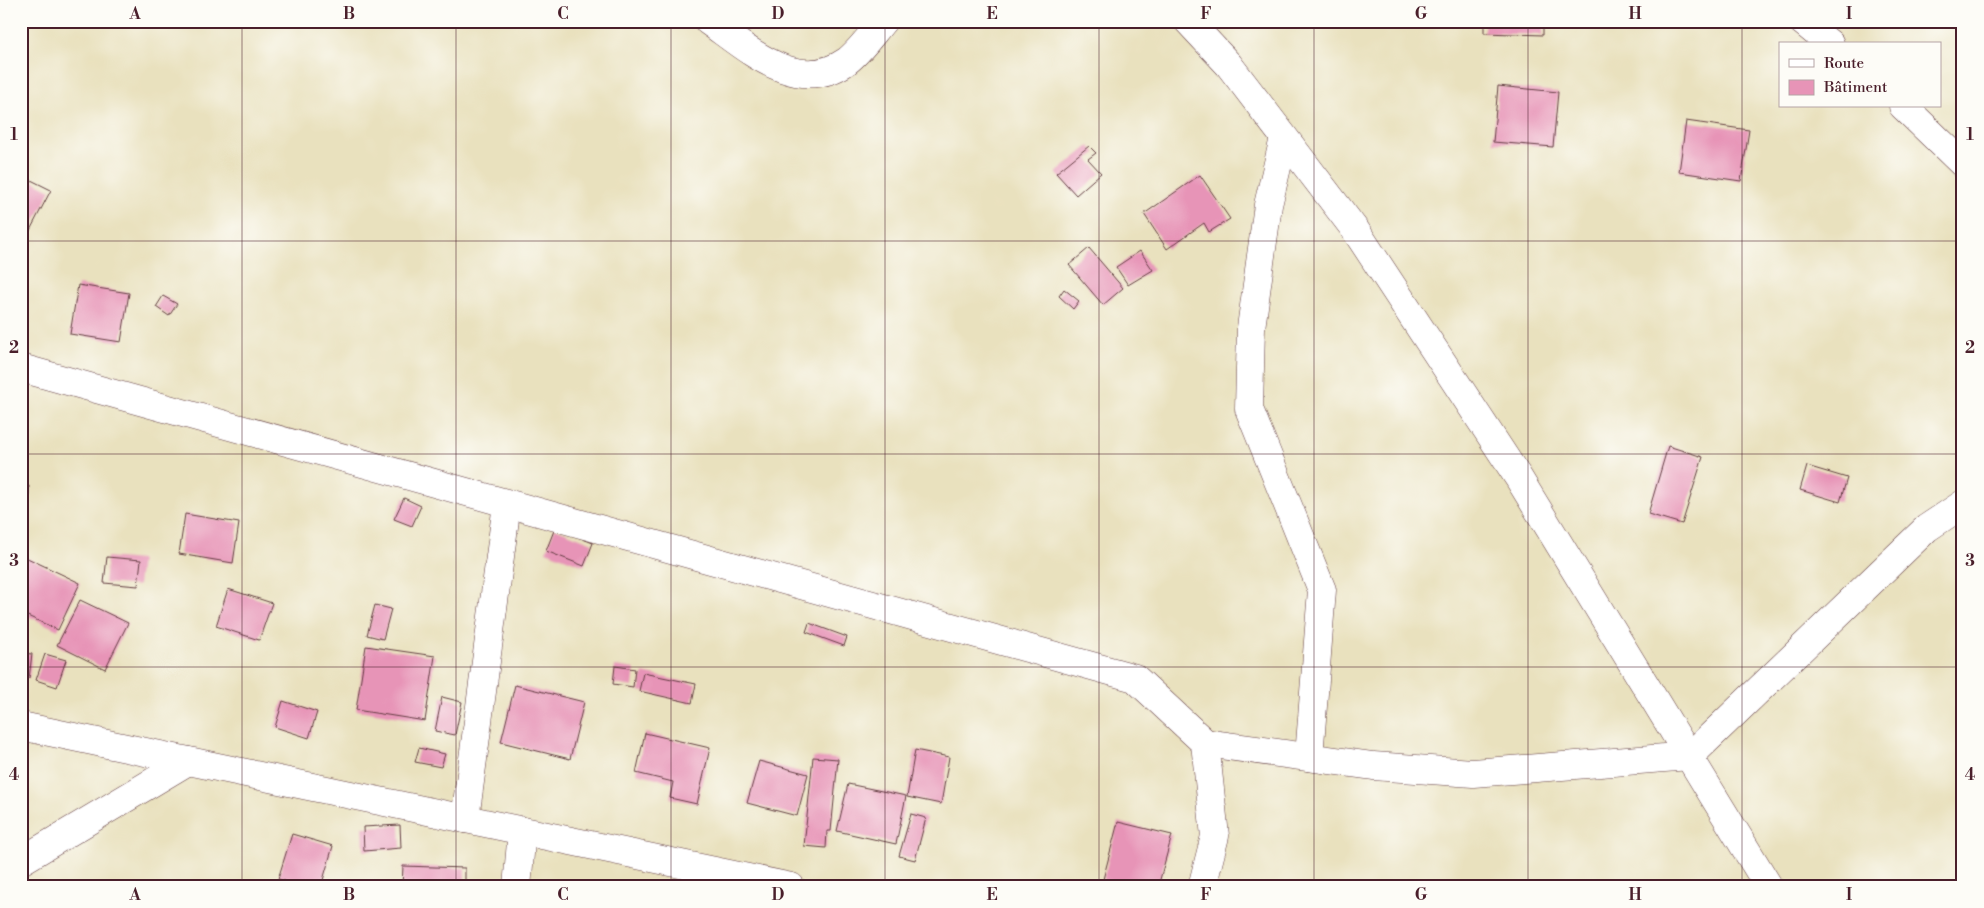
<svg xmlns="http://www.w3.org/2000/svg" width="1984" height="908" viewBox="0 0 1984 908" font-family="'Libre Bodoni',serif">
<rect width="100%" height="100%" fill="#fdfcf7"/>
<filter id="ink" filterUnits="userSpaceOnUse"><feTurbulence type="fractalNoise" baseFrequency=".02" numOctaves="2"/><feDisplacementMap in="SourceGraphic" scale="10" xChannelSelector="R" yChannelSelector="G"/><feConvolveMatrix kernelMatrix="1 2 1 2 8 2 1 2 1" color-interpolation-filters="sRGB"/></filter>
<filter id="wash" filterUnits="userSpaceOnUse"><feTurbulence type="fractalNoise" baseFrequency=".0096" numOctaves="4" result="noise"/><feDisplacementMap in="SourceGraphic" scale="20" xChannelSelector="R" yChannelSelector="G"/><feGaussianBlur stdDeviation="1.12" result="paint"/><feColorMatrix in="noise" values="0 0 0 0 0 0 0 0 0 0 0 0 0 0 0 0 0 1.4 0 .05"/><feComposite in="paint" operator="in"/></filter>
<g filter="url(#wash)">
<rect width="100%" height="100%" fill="#e9e1be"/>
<g id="blocks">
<g fill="#e794b7">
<polygon points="1484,21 1543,21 1543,35 1484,33"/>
<polygon points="1498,86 1558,92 1553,147 1493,142"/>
<polygon points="1686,121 1749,130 1741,181 1679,172"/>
<polygon points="1089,146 1096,153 1088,159 1101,173 1076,195 1056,173"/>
<polygon points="21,175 51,190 27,236 21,233"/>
<polygon points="1200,175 1230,219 1209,232 1204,223 1167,249 1144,214"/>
<polygon points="1089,248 1123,288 1103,305 1069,265"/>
<polygon points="1140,251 1153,270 1128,285 1116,267"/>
<polygon points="78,285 129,293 121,342 70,334"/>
<polygon points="1064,289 1079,301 1073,309 1059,296"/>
<polygon points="163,296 177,304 169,316 156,307"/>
<polygon points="1668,446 1703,457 1682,524 1648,514"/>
<polygon points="1807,466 1847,478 1840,502 1800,490"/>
<polygon points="21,486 29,486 28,528 21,528"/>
<polygon points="404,498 421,506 412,526 394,519"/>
<polygon points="185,514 239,523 233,563 179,554"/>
<polygon points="555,528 593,543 584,566 546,551"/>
<polygon points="21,555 80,583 58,630 21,613"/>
<polygon points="107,557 141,560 138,586 104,583"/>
<polygon points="228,589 272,603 259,640 216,626"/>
<polygon points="80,600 128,623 105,669 57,645"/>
<polygon points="375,605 391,609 383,639 367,635"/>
<polygon points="809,623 847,637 844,646 806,632"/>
<polygon points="366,646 435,656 425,721 356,710"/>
<polygon points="21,653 32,654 29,678 21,677"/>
<polygon points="45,654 66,660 57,687 36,680"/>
<polygon points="615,666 635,669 633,687 613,684"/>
<polygon points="643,673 696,684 692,703 639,691"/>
<polygon points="515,685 584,702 570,759 501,742"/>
<polygon points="442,697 462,702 455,735 435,731"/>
<polygon points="283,701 317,712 309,738 275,727"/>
<polygon points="645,733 710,748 697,804 670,798 673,782 636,773"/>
<polygon points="419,748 445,754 441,767 415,762"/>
<polygon points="915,750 949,757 941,804 907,797"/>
<polygon points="813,757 838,759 831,831 827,831 826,848 804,846"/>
<polygon points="759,761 808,774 797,816 747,803"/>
<polygon points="848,784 906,796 896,844 837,831"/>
<polygon points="911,814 926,818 915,860 899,856"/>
<polygon points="1118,822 1172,835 1158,887 1101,887"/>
<polygon points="400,825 401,848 364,851 363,827"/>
<polygon points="292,834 333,846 321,887 304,887 278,879"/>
<polygon points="403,866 465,868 465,887 402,887"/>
</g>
</g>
</g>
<g filter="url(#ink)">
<use href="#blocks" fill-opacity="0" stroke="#623c41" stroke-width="1"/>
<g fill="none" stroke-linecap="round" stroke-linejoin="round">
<g stroke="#623c41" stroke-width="29">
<g id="street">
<path d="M708,21c40,28 89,75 139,40 13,-10 25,-27 36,-40"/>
<polyline points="1802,21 1830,44"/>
<polyline points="1903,106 1963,164"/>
<polyline points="1284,138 1268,205 1251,328 1249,409 1322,590 1309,757"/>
<polyline points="21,368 1135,678 1205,743 1215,836 1202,887"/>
<polyline points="21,726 791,887"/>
<polyline points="1205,743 1373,766 1473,773 1690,756 1927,528 1963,504"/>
<polyline points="465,819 507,504"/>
<polyline points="21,861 188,761"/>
<polyline points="517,887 522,831"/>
</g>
</g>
<g stroke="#623c41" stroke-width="29">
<polyline id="highway" points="1188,21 1229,65 1356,231 1518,477 1769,887"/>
</g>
<use href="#street" stroke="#fff" stroke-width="28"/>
<use href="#highway" stroke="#fff" stroke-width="28"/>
</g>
</g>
<path fill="none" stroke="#4a1f2b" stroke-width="1" stroke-opacity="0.55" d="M242,21v866M456,21v866M671,21v866M885,21v866M1099,21v866M1314,21v866M1528,21v866M1742,21v866M21,241h1942M21,454h1942M21,667h1942"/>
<rect width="1984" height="908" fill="none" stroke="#fdfcf7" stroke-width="55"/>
<rect x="1779" y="42" width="162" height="65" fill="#fdfcf7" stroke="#b5a4a5"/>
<rect x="1789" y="59" width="25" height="8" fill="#ffffff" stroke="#b5a4a5"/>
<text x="1824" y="68" font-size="15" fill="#4a1f2b">Route</text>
<rect x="1789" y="80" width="25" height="15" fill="#e794b7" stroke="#b5a4a5"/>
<text x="1824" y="92" font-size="15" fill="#4a1f2b">Bâtiment</text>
<rect x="28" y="28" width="1928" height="852" fill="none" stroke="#4a1f2b" stroke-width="2"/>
<g font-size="16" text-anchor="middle" font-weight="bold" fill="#4a1f2b">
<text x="135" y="19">A</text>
<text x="349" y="19">B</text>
<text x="563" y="19">C</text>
<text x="778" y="19">D</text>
<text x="992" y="19">E</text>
<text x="1206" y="19">F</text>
<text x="1421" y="19">G</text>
<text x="1635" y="19">H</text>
<text x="1849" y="19">I</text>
<text x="14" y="140">1</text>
<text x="1970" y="140">1</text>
<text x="14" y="353">2</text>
<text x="1970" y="353">2</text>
<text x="14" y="566">3</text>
<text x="1970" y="566">3</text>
<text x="14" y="780">4</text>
<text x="1970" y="780">4</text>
<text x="135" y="900">A</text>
<text x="349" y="900">B</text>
<text x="563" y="900">C</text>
<text x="778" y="900">D</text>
<text x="992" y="900">E</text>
<text x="1206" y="900">F</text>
<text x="1421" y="900">G</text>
<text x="1635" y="900">H</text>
<text x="1849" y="900">I</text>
</g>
</svg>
